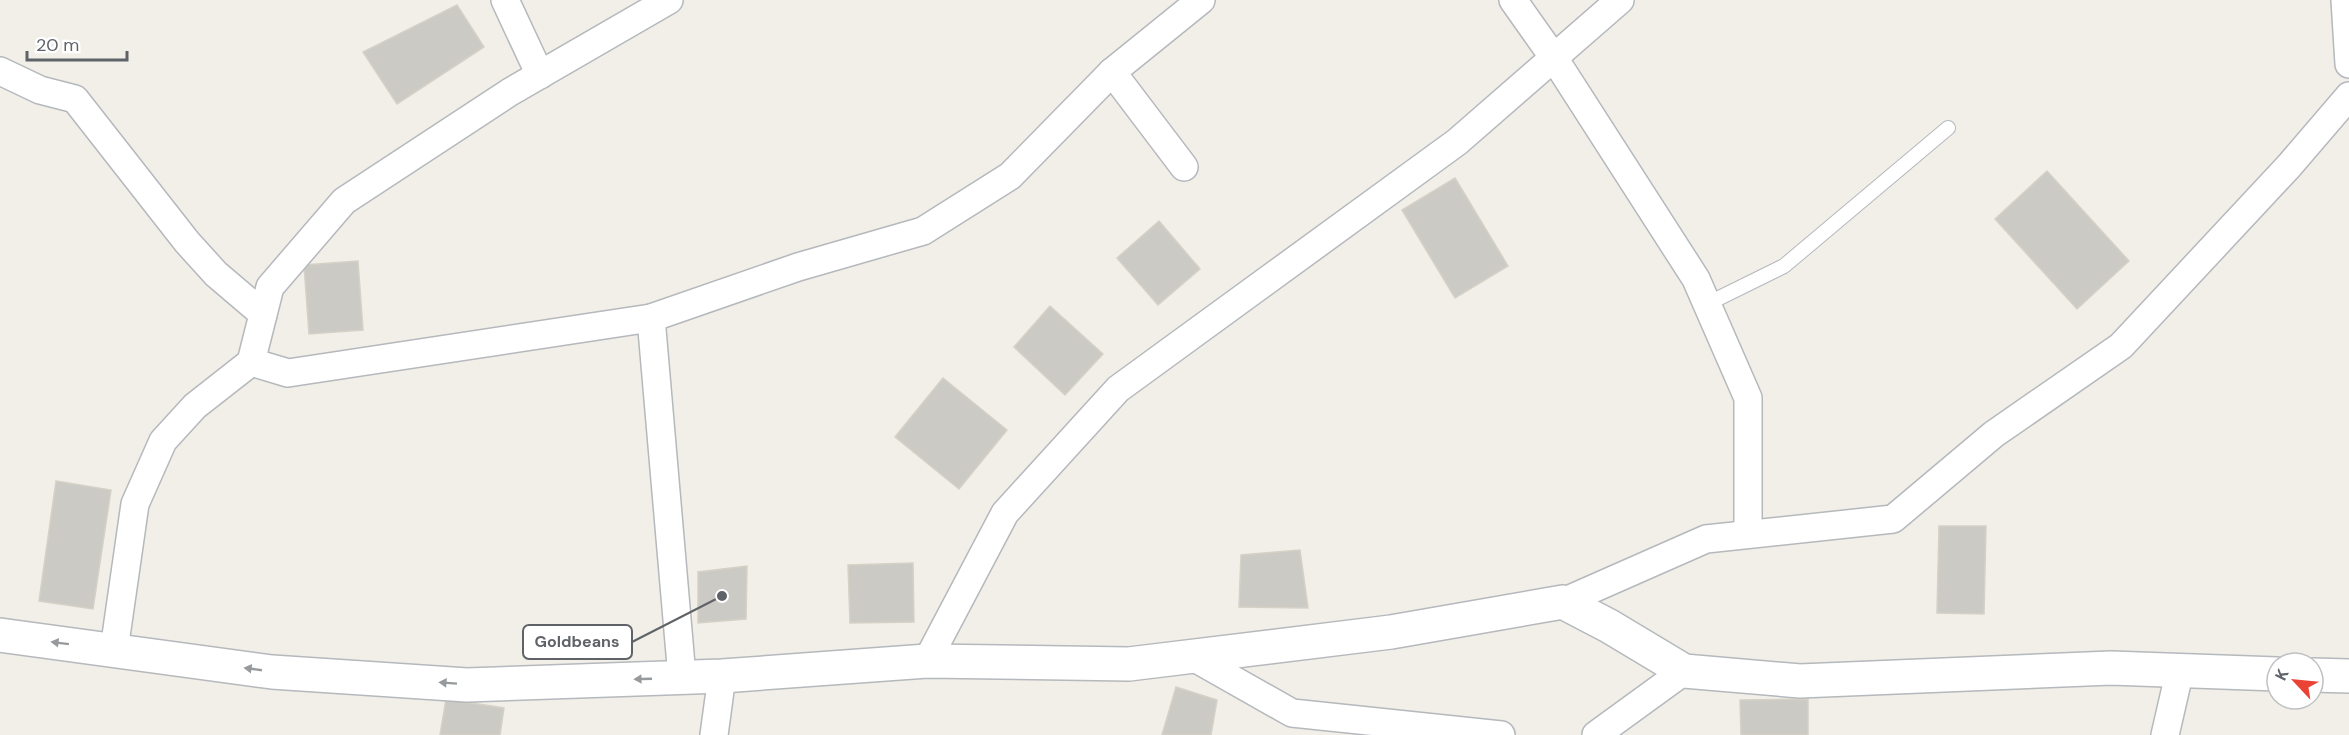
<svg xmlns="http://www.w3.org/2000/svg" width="2349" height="735" viewBox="0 0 2349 735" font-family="'DM Sans',sans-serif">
<rect width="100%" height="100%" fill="#f1efe8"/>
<g fill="#cccac5" stroke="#d6d1c6" stroke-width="1.5">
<polygon points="457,5 484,47 397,104 363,52"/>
<polygon points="2047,171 2129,261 2077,309 1995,219"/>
<polygon points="1455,178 1508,266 1455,298 1402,210"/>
<polygon points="1159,221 1200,269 1158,305 1117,258"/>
<polygon points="358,261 363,330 309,334 304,265"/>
<polygon points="1050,306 1103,354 1065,395 1014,347"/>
<polygon points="943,378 1007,430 959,489 895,437"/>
<polygon points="56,481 111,490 93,609 39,601"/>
<polygon points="1939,526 1986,526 1984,614 1937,613"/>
<polygon points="1300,550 1308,608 1239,607 1241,555"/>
<polygon points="913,563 914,622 850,623 848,565"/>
<polygon points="747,566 746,619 698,623 698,572"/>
<polygon points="1176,687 1217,700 1211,735 1162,735"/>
<polygon points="446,699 504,708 500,735 440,735"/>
<polygon points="1808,699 1808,735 1741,735 1740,700"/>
</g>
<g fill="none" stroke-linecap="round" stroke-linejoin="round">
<g stroke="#b5b8bc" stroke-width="16">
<polyline id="service" points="1707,304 1784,266 1948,128"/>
</g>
<g stroke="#b5b8bc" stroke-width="30">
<g id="minor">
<polyline points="505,0 540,75"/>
<polyline points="1513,0 1554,58 1696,279 1748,398 1748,534"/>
<polyline points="2345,0 2349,64"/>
<polyline points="0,71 40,90 75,99 187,242 216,274 263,314"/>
<polyline points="1184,167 1112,72 1201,0"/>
<polyline points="651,318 798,267 923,231 1010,176 1112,72"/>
<polyline points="251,362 288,373 651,318 682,677"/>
<polyline points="1563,602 1706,539 1893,519 1994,434 2121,346 2289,166 2349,96"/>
<polyline points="114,650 135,504 163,441 195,406 251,362 270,287 344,201 510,92 669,0"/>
<polyline points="1193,657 1292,713 1501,735"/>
<polyline points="927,661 1005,513 1118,389 1457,142 1620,0"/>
<polyline points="714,735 722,676"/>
<polyline points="1596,735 1684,671"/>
<polyline points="2165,735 2180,670"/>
</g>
</g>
<g stroke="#b5b8bc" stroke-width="36">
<g id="tertiary">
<polyline points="0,635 272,672 467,685 722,676 927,661 1129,664 1391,632 1563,602 1609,626 1684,671 1800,681 2111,668 2277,674"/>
<polyline points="2313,675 2349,676"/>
</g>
</g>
<use href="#service" stroke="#fff" stroke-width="14"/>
<use href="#minor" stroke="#fff" stroke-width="27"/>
<use href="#tertiary" stroke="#fff" stroke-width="33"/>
</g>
<defs><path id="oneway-solid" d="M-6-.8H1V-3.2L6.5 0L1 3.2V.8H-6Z" transform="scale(1.5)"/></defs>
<g fill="#979a9d">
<use href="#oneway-solid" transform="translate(60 643) rotate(-173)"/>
<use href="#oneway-solid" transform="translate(253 669) rotate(-172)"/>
<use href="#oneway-solid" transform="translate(643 679) rotate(178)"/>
<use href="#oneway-solid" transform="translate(448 683) rotate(-176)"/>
</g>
<path fill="none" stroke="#5f6368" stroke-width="2" d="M722 596L632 642"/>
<circle fill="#5f6368" stroke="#fff" stroke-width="2" cx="722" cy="596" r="6"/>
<rect fill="#fff" stroke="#5f6368" stroke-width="2" x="523" y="625" width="109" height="34" rx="6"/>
<g font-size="16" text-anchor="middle" font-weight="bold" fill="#5f6368">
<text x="577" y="647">Goldbeans</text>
</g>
<g transform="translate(2295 681) rotate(296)"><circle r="28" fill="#ffffff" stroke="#bfc1c3" stroke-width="1.5"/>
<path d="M0-4.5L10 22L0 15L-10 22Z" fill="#ea4335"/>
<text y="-9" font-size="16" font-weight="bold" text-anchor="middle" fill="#5f6368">K</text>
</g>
<path d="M27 51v9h100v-9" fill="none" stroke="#5f6368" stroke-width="3"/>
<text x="36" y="51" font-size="18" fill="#5f6368" stroke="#ffffff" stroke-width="4.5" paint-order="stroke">20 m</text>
</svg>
